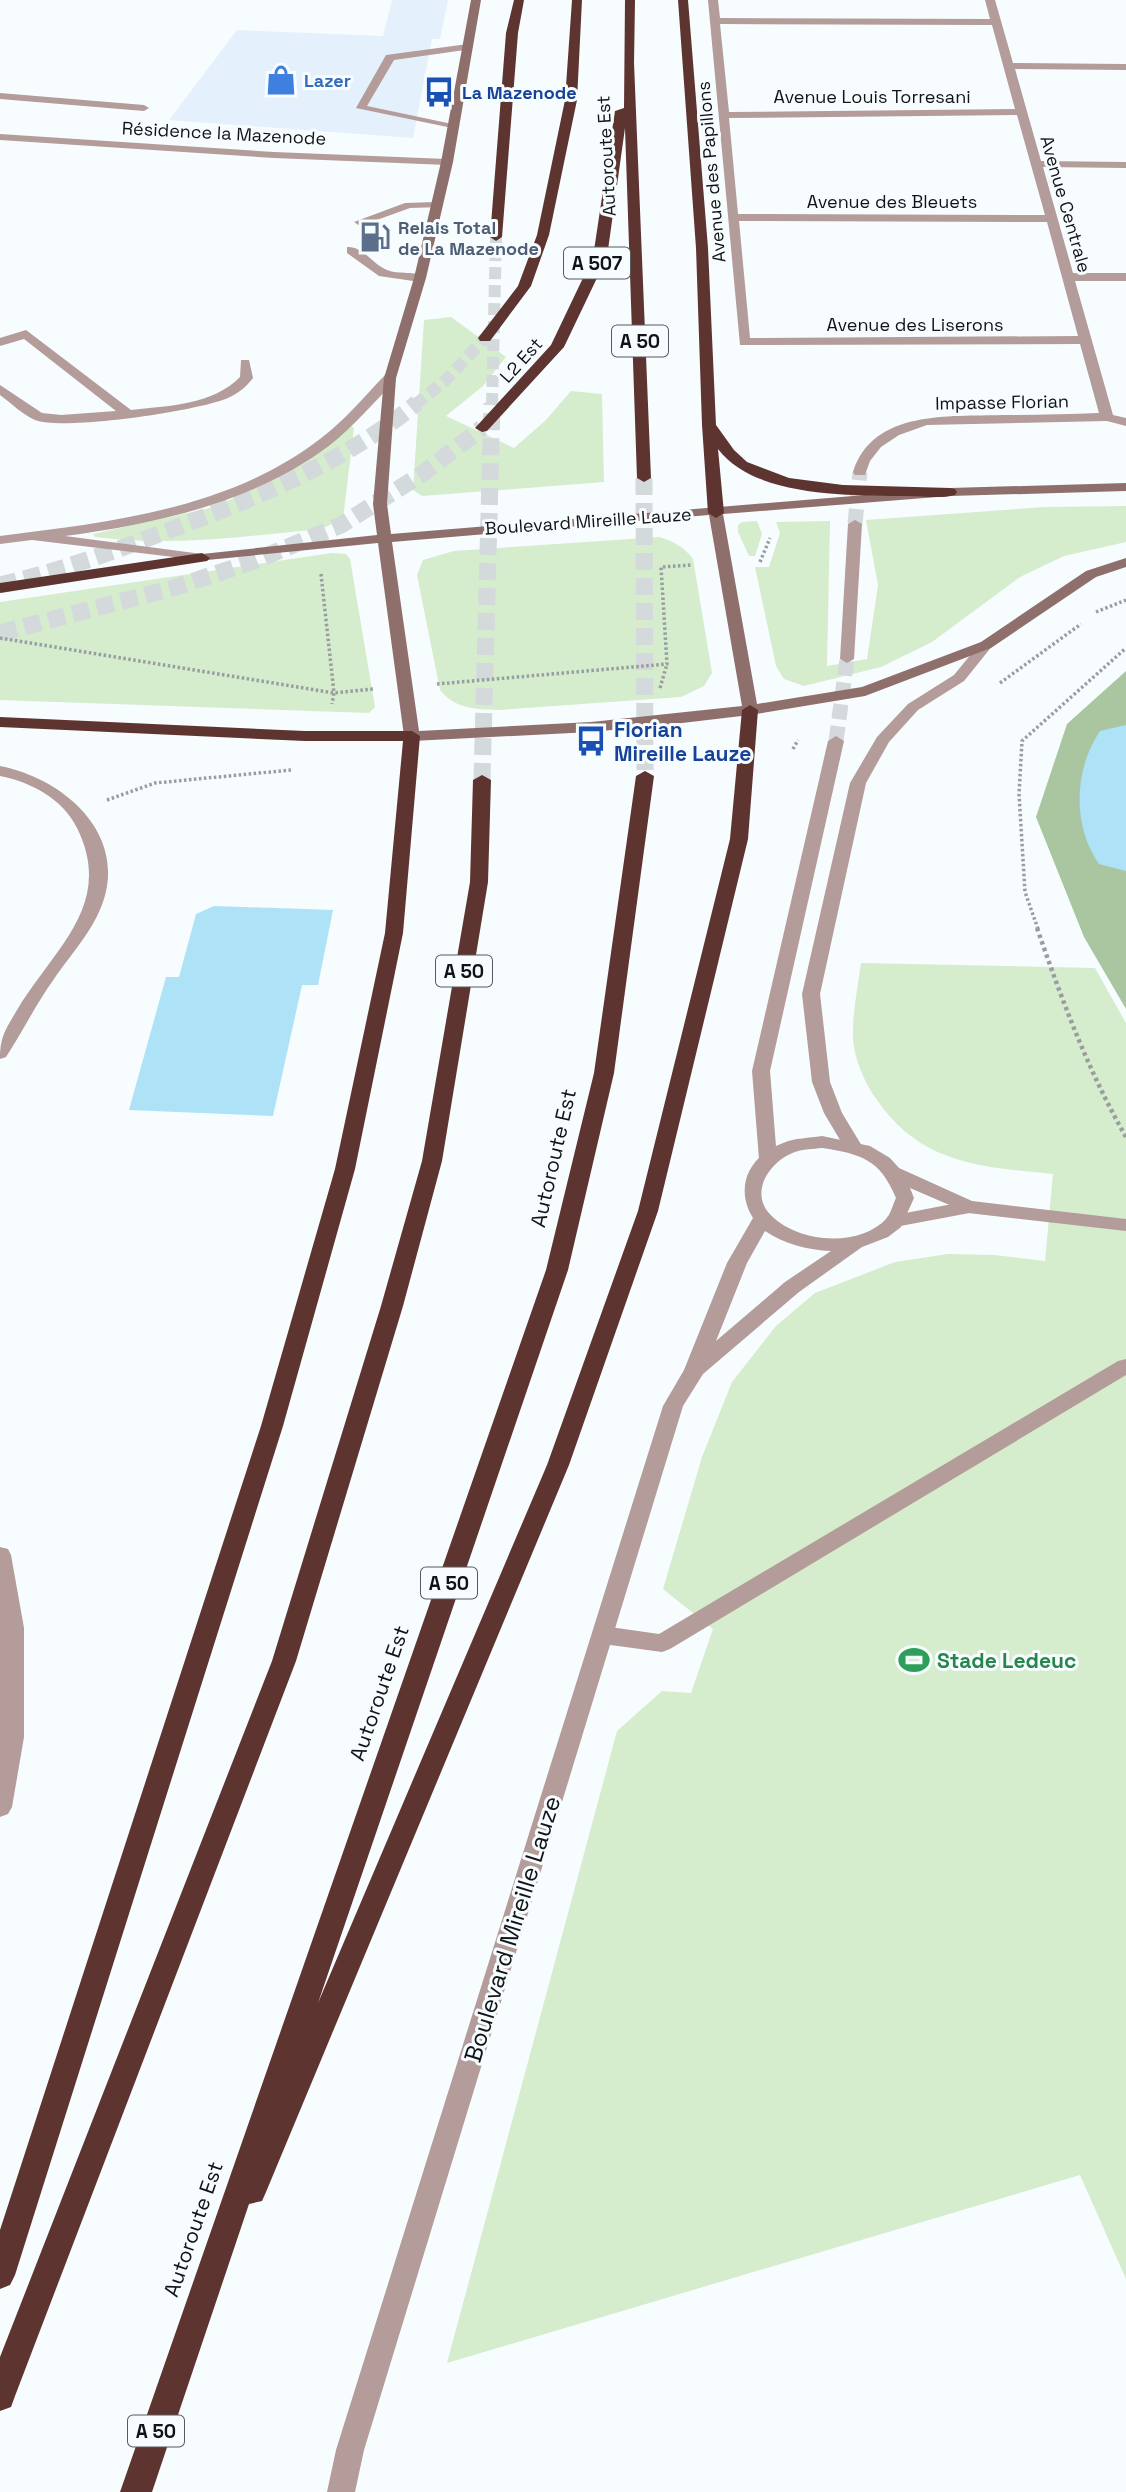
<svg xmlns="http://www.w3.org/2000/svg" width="1126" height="2492" viewBox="0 0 1126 2492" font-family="'Space Grotesk',sans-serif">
<rect width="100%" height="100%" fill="#f7fcff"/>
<polygon fill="#e4f1fc" points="392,0 448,0 440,39 432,39 413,138 169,120 237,30 383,36"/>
<g fill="#d5eccd">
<polygon points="451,317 506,357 483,386 446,416 514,448 546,420 571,391 602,394 604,482 422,496 413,490 424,320"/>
<path d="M351,426l3,2 -11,91 -22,10c-75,7 -151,18 -226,8l-2,-3 117,-26 24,-10 54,-27z"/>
<polygon points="1126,506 1126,542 1064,556 1020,577 932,642 881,667 804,686 784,679 776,666 755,567 769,567 780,533 776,522 830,521 827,666 867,659 878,585 866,520 1045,507"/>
<polygon points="757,521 762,534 755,556 749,556 738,532 738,525 742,522"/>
<path d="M659,537c14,4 25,10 34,22l19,114 -8,13 -23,11 -183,13c-23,-1 -43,-1 -58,-20l-23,-115 6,-15 31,-9z"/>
<polygon points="332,553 346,554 350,559 375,707 369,713 0,700 0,602"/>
<path d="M861,963l234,5 31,55v1256l-46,-104 -633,188 170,-632 45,-40 29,2 22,-64 -50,-40 39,-132 30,-75 44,-56 39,-33 80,-31 53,-8 46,1 51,6 8,-87c-73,-7 -134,-10 -178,-77 -12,-17 -23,-44 -22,-65 0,-23 5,-46 8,-69z"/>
</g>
<polygon fill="#aac6a0" points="1126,671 1126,1009 1084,937 1036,817 1067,724"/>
<polygon fill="#aee2f7" points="214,906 333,910 318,985 302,985 273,1116 129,1110 166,977 179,977 196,914"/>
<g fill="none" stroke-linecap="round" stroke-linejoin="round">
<path fill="#aee2f7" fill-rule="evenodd" d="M1126,725v146l-27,-7c-27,-38 -25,-95 1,-133z"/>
<g stroke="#d4d9dc" stroke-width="15" stroke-dasharray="15 7" stroke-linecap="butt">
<polyline points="855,524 860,472"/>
<polyline points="836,741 847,659"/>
</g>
<g stroke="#d4d9dc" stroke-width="12" stroke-dasharray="12 6" stroke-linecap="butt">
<polyline points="415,405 447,379 485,338"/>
<polyline points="492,405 496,237"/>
</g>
<g stroke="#d4d9dc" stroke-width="17" stroke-dasharray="17 8" stroke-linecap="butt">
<polyline points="644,478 645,776"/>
<path d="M0,585c57,-13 112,-33 167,-54 87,-32 178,-69 250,-128"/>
<polyline points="0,633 173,588 254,561 341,525 422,474 482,428"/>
<polyline points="482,780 492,403"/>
</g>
<g stroke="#999da0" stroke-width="3.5" stroke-dasharray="2.5 2.5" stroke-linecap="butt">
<polyline points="760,562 770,538"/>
<polyline points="321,574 334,693 332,704"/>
<polyline points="1096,612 1126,600"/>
<polyline points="0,638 334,693 373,689"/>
<polyline points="1000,683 1081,624"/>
<polyline points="437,684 667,664 661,567 692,565"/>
<polyline points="660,688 667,664"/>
<polyline points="793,749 798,740"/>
<polyline points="107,800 155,783 291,770"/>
<polyline points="1038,929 1025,892 1019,794 1022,741 1126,648"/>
</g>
<path stroke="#999da0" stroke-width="4.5" stroke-dasharray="3.5 3.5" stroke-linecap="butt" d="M1037,928c25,72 51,143 89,209"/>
<g fill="#b39c9a" fill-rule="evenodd">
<polygon points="468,44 472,45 472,49 394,60 367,106 457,125 457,129 356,108 386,55"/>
<polygon points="0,134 274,152 447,159 453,162 447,165 274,158 0,140"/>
<polygon points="436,202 440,203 440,207 410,208 360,226 354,222 405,203"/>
<path d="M347,247c16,-1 25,17 40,23 12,5 28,0 39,8l-6,4 -41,-6 -32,-23z"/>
<path d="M26,330l105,80c36,-4 82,-5 109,-33l1,-17h8l4,18c-7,9 -14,15 -25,20 -30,13 -164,33 -193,22 -12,-5 -24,-17 -35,-25v-10l42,28 19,2 55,-4 -92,-72 -24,7v-8z"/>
<polygon points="1126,1359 1126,1375 670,1649 662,1652 603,1644 595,1641 592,1635 595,1629 603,1626 659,1634 1118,1361"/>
</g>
<g fill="#b39c9a" fill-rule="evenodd">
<path d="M708,0h10l2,18 270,1 -5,-19h10l18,63 113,1v6l-111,-1 26,92 85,1v6l-83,-1 30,106h53v8h-51l38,134 13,3v8l-19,-5 -180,4 -28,10 -18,12 -11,14 -5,14h-10l-2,-3c20,-63 97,-55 149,-57 33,0 65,-1 97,-2l-19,-69 -340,1zM720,24l272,1 23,84 -286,3zM1017,115l28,100 -307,-1 -9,-96zM739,221l308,1 31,114 -328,2z"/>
<polygon points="0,93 144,105 149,108 144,111 0,99"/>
<polygon points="855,520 862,524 854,659 847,663 840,659 848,524"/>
<polygon points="986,641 993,645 964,681 918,710 889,742 866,783 820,994 830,1082 842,1113 862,1146 860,1150 846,1150 824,1113 812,1082 802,994 850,783 877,737 908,704 954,675 981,642"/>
<polygon points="836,736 844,741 770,1071 777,1159 775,1163 761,1163 759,1159 752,1071 828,741"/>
<polygon points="968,1201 975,1202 977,1207 975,1212 895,1227 888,1226 885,1221 888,1216 895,1215"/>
</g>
<g fill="#b39c9a" fill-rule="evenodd">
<path d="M390,374l6,4 -1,3c-21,21 -41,45 -65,64 -75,57 -174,79 -265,91l137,18 7,4 -2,3 -175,-21 -32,4v-8c111,-14 229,-27 320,-97 24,-18 44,-42 65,-64z"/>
<path d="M0,766c62,12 127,66 103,136 -10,29 -32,52 -49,77 -18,25 -31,52 -48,78l-6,2c0,-23 6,-30 17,-49 37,-62 98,-105 60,-182 -14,-29 -46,-46 -77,-52z"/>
<path d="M822,1136l48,10 20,12 9,10 73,33 154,18v12l-158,-18 -58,-25 4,10 -13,29 -13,10 -26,10 -63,45 -96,82 -20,32 -319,1044 -9,42h-28l9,-42 327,-1044 21,-36 43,-107 26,-45c-19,-31 -4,-62 30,-75 12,-5 26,-5 39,-7zM822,1148c39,6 58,11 74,50 -3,6 -5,15 -9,20 -28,31 -93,25 -119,-6 -18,-23 4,-52 27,-60 8,-3 18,-3 27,-4zM765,1231c19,13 43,19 66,20l-46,31 -69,59 31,-78z"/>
<polygon points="0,1547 8,1549 11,1555 24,1628 24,1737 12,1807 8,1814 0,1817"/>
</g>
<path fill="#8f6f6c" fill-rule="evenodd" d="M471,0h10l-28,162 -27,116 -30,100 -9,126 4,30 559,-46 176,-5v8l-176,5 -227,18 34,190 105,-17 119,-45 105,-71 40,-13v9l-30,10 -105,71 -126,48 -115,19 -85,10 -74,7 -179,9 -8,-5 -26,-193 -181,18 -2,-3 7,-4 175,-19 -4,-31 11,-126 30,-100 27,-116zM709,515l33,191 -151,16 -172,9 -27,-189z"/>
<g fill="#5e3431" fill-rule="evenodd">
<polygon points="514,0 524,0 518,33 502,237 496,241 490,237 506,33"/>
<polygon points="572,0 582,0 577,100 549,235 531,286 490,341 480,341 478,338 518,286 537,235 565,100"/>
<polygon points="625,0 635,0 634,63 651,478 644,482 637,478 625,128 607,257 564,347 487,431 482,432 475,428 551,345 593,257 615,111 624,108"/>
<path d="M678,0h10l20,248 8,177 18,25 13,12 42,16 54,7 107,3 5,1 2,3 -2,3c-15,4 -33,1 -48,1 -56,-1 -152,2 -189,-47l6,64 -8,5 -8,-5 -6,-88 -6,-177z"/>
<polygon points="202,553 210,558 207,561 0,593 0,583"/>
<polygon points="750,705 758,710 748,839 658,1211 569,1465 266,2192 262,2201 249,2204 152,2492 120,2492 546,1270 594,1073 636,776 645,771 654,776 614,1073 568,1270 318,2003 547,1465 638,1211 730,839 742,710"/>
<polygon points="0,717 305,731 412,731 420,736 403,933 355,1169 283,1426 15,2275 10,2285 0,2289 0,2230 261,1426 335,1169 385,933 403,741 305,741 0,727"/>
<polygon points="482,775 491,780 488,882 442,1161 403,1306 296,1661 15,2396 11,2407 0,2411 0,2357 272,1661 381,1306 422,1161 470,882 473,780"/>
</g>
</g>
<defs>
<g id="shop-bare" transform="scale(2.415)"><path d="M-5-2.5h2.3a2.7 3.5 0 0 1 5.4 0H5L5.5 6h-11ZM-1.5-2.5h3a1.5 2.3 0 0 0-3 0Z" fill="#3f7fe0" stroke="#f7fcff" stroke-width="2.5" paint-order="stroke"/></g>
<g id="bus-bare" transform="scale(2.415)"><path d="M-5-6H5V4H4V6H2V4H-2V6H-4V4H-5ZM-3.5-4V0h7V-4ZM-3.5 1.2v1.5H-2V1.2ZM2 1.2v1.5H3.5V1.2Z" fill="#1a4fb4" stroke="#f7fcff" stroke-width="2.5" paint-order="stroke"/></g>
<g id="fuel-bare" transform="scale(2.415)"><path d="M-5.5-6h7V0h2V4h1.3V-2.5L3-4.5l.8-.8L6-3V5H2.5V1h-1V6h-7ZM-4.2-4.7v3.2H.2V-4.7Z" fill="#5c6f8a" stroke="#f7fcff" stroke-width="2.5" paint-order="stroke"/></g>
<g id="stadium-bare" transform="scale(2.415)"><path d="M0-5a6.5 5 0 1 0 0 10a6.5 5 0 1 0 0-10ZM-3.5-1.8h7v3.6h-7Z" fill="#2e9e5b" stroke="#f7fcff" stroke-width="2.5" paint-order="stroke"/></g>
</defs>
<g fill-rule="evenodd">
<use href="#shop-bare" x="281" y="80"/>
<use href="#bus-bare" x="439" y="92"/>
<use href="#fuel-bare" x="375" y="237"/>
<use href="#bus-bare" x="591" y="741"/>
<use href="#stadium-bare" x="914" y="1660"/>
</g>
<g text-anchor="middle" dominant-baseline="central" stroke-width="6" stroke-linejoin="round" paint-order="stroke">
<g font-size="18" font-weight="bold" fill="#366cbe" stroke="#f7fcff" text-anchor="start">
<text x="304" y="80">Lazer</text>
</g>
<g font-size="18" font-weight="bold" fill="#164399" stroke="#f7fcff" text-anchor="start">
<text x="462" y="92">La Mazenode</text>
</g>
<g font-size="18" fill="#111417" stroke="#f7fcff">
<text x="872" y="96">Avenue Louis Torresani</text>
<text transform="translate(224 133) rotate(3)">Résidence la Mazenode</text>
<text transform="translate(606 156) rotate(-93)">Autoroute Est</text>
<text transform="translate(711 172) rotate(-95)">Avenue des Papillons</text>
<text x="892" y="201">Avenue des Bleuets</text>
<text transform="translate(1066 204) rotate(74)">Avenue Centrale</text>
<text x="915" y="324">Avenue des Liserons</text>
<text transform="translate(521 360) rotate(-48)">L2 Est</text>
<text transform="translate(1002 402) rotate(-1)">Impasse Florian</text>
<text transform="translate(588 521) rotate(-4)">Boulevard Mireille Lauze</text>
</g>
<g font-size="18" font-weight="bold" fill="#4e5e75" stroke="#f7fcff" text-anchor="start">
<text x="398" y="227">Relais Total<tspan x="398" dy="21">de La Mazenode</tspan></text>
</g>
<g fill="#f7fcff" stroke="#565a5d" stroke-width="2">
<rect x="564" y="247.5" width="66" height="31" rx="5"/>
<rect x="612" y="325.5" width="56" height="31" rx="5"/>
<rect x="436" y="955.5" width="56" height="31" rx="5"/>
<rect x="421" y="1567.5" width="56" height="31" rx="5"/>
<rect x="128" y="2415.5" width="56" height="31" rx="5"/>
</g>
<g font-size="19" font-weight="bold" fill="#111417">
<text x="597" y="263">A 507</text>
<text x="640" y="341">A 50</text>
<text x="464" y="971">A 50</text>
<text x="449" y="1583">A 50</text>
<text x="156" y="2431">A 50</text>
</g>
<g font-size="21" font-weight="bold" fill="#164399" stroke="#f7fcff" text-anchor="start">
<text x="614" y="729">Florian<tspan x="614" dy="24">Mireille Lauze</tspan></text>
</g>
<g font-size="21" fill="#111417" stroke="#f7fcff">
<text transform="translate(553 1158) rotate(-77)">Autoroute Est</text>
<text transform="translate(379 1693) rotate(-71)">Autoroute Est</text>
<text transform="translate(193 2229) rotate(-71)">Autoroute Est</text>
</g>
<g font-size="21" font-weight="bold" fill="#27864d" stroke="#f7fcff" text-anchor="start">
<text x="937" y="1660">Stade Ledeuc</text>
</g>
<g font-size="24" fill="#111417" stroke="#f7fcff">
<text transform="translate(512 1929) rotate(-73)">Boulevard Mireille Lauze</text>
</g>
</g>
</svg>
